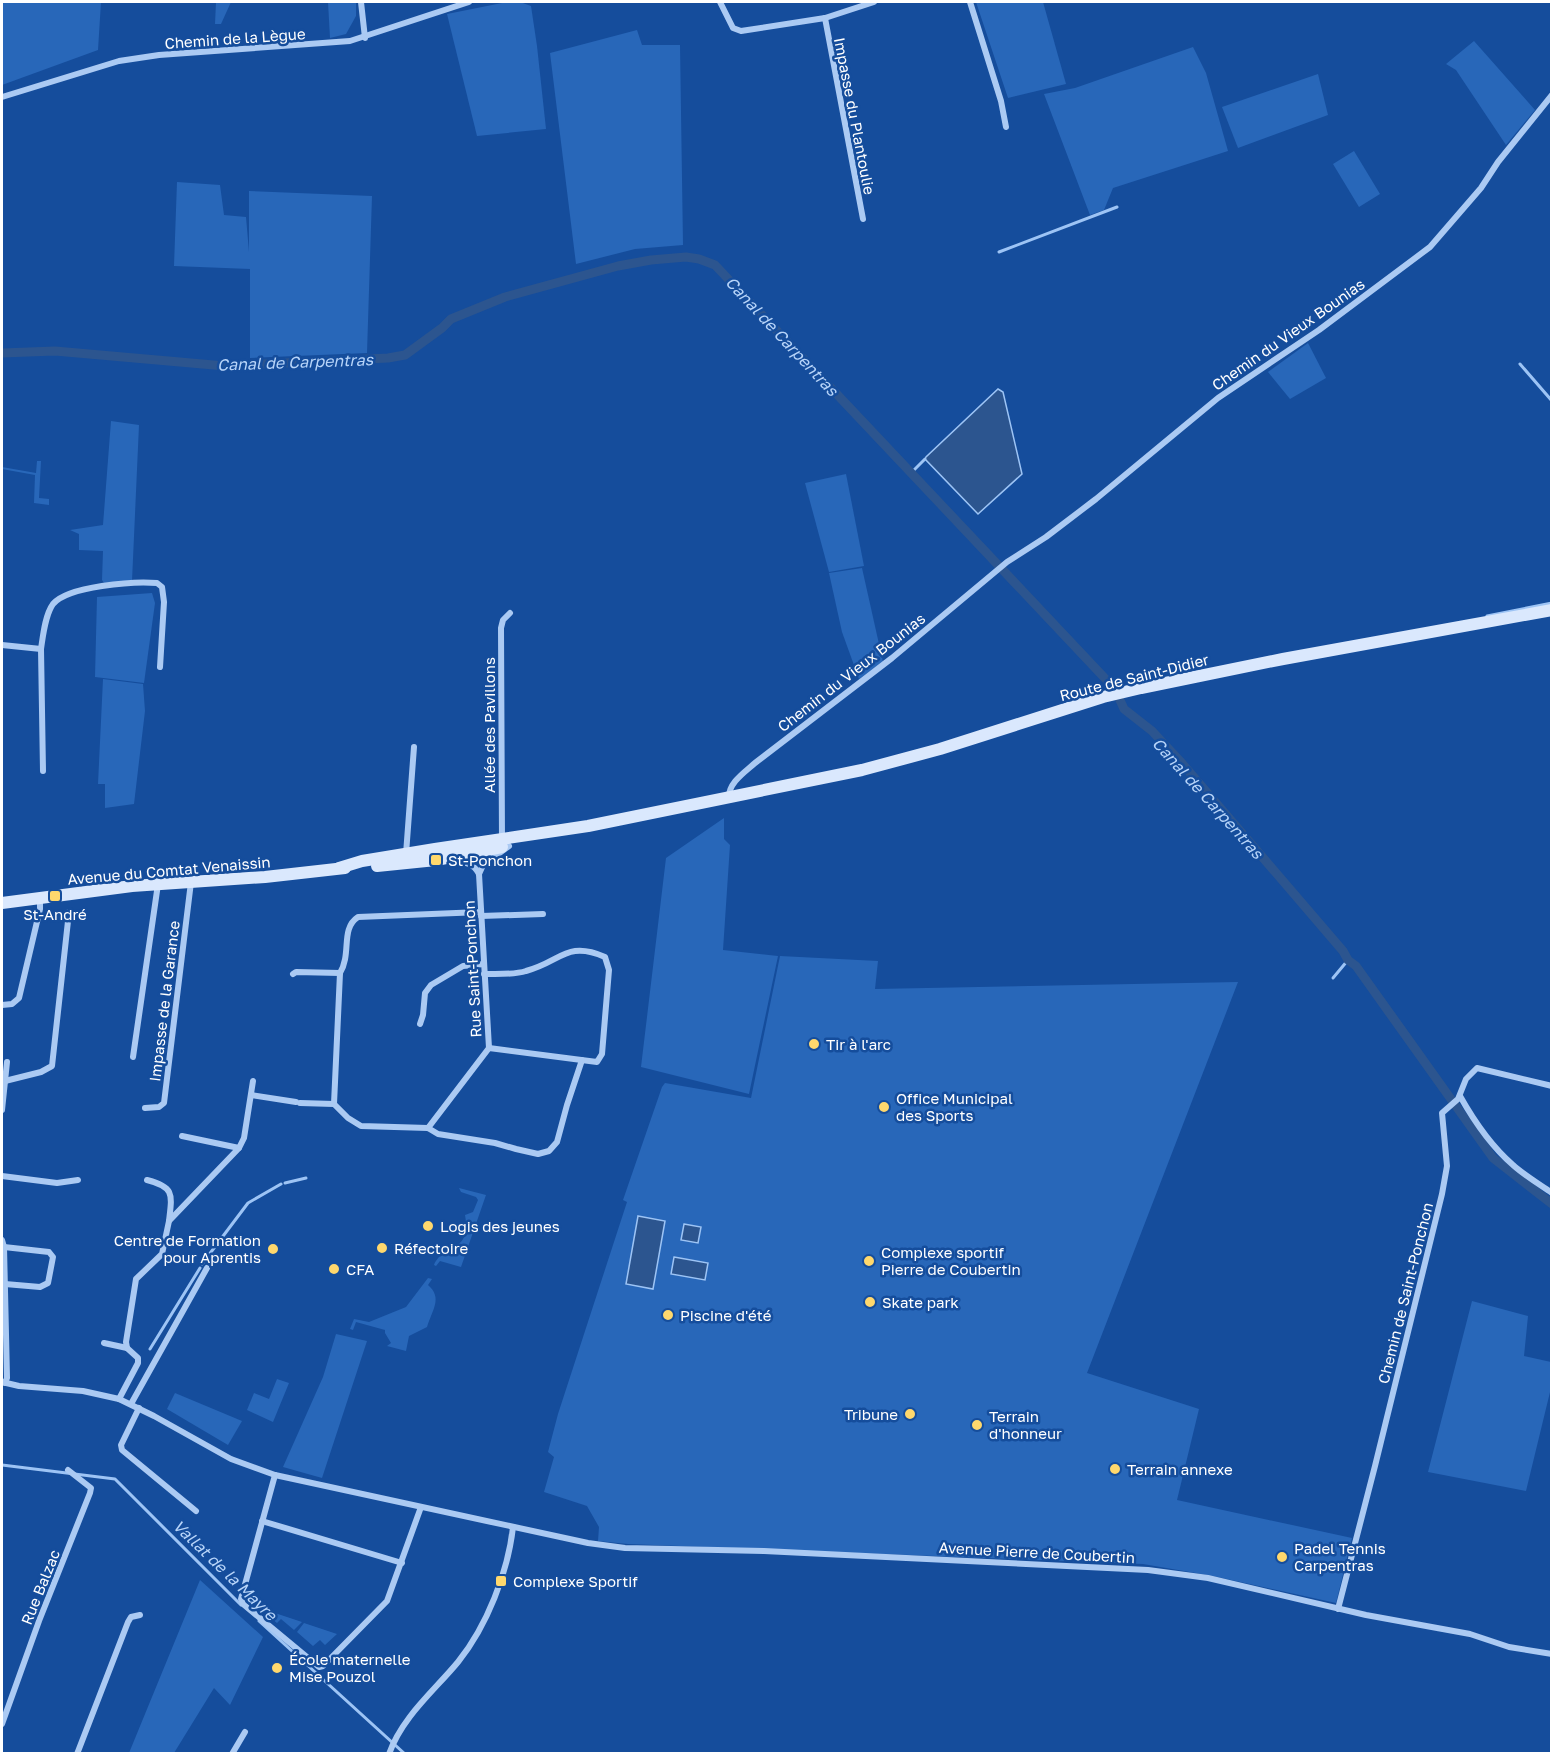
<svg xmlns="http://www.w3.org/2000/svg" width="1553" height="1755" viewBox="0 0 1553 1755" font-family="'Golos Text',sans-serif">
<rect width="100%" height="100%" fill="#154d9c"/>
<g fill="#2867b9">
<polygon points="2,2 101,2 98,50 2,85"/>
<polygon points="216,2 231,2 221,24 215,24"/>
<polygon points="328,2 356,2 356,16 346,34 330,38"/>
<polygon points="507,2 520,2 531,6 537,46 546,129 477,136 447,14"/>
<polygon points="976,2 1043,2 1066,84 1008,98"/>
<polygon points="637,30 642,45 680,45 683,245 635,249 576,264 550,53"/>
<polygon points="1474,41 1535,110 1506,145 1456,70 1446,64"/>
<polygon points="1193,47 1206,73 1228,151 1113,188 1104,210 1090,215 1044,94 1075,88"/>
<polygon points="1318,74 1328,115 1238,148 1222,107"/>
<polygon points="1354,151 1380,194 1359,207 1333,164"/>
<polygon points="177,182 220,185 224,215 246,217 249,252 249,191 372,196 367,353 250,358 250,269 174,266"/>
<polygon points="1308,343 1326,378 1290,399 1268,372"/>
<polygon points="111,421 139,425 132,581 104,583 102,580 103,551 79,550 79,534 70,530 103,525"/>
<polygon points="37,461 41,461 39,498 49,499 49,505 34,503 35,475 2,469 2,467 36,473"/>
<polygon points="846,474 864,566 829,572 805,483"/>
<polygon points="862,568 883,662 859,679 842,632 829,573"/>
<polygon points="152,593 155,603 144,683 95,677 97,597"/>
<polygon points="103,679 143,684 145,711 134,804 105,808 105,784 98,784"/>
<polygon points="724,818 724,839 730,845 723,950 778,956 749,1094 641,1067 666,858"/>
<polygon points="780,956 878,961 875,989 1238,982 1087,1373 1199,1409 1177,1500 1352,1538 1336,1603 1213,1576 1143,1564 628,1544 598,1541 599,1527 587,1506 544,1492 554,1457 548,1452 558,1414 627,1202 623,1200 662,1087 665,1083 751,1098"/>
<path d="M459,1188l27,7 -25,72 -21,-6 -4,5 -2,-1c11,-24 38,-11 31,-50l8,-3 5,-12 -2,-3 -15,-5z"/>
<path d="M428,1278l4,1 -4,6c15,13 4,25 -1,42l-18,9 -3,15 -19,-5 4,-3 -6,-10v-3l-29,-8 -3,8 -3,-1 4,-10 15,3 37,-15z"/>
<polygon points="1472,1301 1528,1316 1524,1356 1551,1362 1551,1388 1526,1491 1428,1472"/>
<polygon points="336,1334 367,1341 322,1478 283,1467 323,1377"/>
<polygon points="277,1379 289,1383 273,1422 247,1410 254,1393 269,1399"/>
<polygon points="175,1393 242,1421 228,1445 167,1409"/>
<polygon points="200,1580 263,1637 230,1705 214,1688 174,1753 129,1753"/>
<polygon points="269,1611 302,1622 294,1630 281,1619 277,1623 266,1614"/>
<polygon points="304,1623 337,1634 325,1645 320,1640 313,1646 297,1632"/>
</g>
<g fill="#2c558f" stroke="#9dc4f5" stroke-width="1.5">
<polygon points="998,389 1003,392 1022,474 978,514 925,459 926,457"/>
<polygon points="638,1216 665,1221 653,1289 626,1284"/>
<polygon points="684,1224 701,1227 698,1243 681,1240"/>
<polygon points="674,1257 708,1263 705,1280 671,1274"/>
</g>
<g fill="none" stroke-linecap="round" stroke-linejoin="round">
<g stroke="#9dc4f5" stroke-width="3">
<polyline points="999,252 1117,207"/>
<polyline points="1520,364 1552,401"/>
<polyline points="912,472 925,459"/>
<polyline points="1487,616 1552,603"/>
<polyline points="1333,978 1348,960"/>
<polyline points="285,1183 306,1178"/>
<polyline points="202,1264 248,1203 281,1184"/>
<polyline points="150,1349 200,1268"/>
<polyline points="2,1465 115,1479 241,1605"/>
<polyline points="259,1621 405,1754"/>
</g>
<polyline stroke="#2c558f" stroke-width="9" points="2,353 55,351 225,366 388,358 405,355 442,328 451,319 505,297 618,266 651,260 686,257 699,259 715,265 1115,689 1124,709 1152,731 1180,761 1343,951 1348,960 1356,966 1493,1158 1552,1204"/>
<g stroke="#abcaf3" stroke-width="6">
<polyline points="361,2 365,38"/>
<polyline points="720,2 733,28 741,31 825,18 874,2"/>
<polyline points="970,2 1001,101 1006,127"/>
<polyline points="825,18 863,219"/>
<polyline points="2,97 119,61 159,55 350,41 469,2"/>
<path d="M2,645l39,4c2,-13 4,-34 12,-45 15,-18 81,-23 104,-21l5,4 2,15 -4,65"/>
<polyline points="41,649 43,771"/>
<path d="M729,798c-1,-15 16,-26 26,-35l137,-105 115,-96 39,-25 50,-38 122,-101 101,-68 111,-83 51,-59 17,-26 54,-67"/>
<polyline points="502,840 501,628 503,620 510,613"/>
<polyline points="406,854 414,747"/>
<polyline points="479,874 483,865 509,846"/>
<polyline points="481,916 543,914"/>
<polyline points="293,974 296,972 340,973"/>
<path d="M484,974c14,0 30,1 42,-3 35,-9 40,-31 79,-14l4,13 -7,84 -5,8 -108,-14"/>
<polyline points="2,1005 12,1004 19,998 40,909 40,898"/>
<polyline points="420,1024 423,1015 425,993 431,985 463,966 484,964"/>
<polyline points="133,1057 158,884"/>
<polyline points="5,1081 41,1072 52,1066 69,912"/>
<polyline points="251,1095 296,1102"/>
<path d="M1460,1096c14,25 31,50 53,69 11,10 26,19 39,28"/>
<polyline points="300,1103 334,1104"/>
<polyline points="145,1108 159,1107 164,1103 191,882"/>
<polyline points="2,1110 7,1062"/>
<path d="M428,1128l-67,-2 -13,-8 -14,-14 6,-131c12,-20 0,-44 18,-56l123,-5"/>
<path d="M428,1128l61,-80 -10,-174c-6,-12 -16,-12 -28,-13"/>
<polyline points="428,1128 438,1134 495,1143 516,1149 538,1154 549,1151 557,1142 567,1105 582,1060"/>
<polyline points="182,1136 239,1148"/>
<polyline points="2,1176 57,1183 78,1180"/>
<path d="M147,1180c28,7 25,15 22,41"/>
<polyline points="2,1240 4,1247 7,1378 5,1383"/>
<polyline points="4,1247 49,1252 53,1257 48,1283 40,1287 5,1284"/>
<polyline points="104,1343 127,1348"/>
<polyline points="2,1382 19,1386 83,1391 119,1399 154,1416 231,1459 275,1475 588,1543 625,1548 764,1551 1148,1570 1208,1578 1366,1615 1470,1634 1509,1647 1552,1654"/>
<polyline points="119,1399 138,1363 138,1358 127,1348 126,1342 136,1279 162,1254 169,1221 239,1148 244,1138 253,1081"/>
<polyline points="131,1404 207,1268"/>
<polyline points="139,1408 121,1445 122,1450 196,1511"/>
<polyline points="275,1475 241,1599 243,1604 319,1667 323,1666 387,1601 421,1507"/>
<polyline points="262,1521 402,1563"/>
<polyline points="1338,1609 1375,1466 1442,1194 1447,1166 1442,1113 1458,1099 1466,1079 1477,1068 1552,1086"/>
<polyline points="2,1724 39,1621 90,1493 91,1488 68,1470"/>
<polyline points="77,1754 128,1622 131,1617 140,1615"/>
<polyline points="232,1754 245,1732"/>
<path d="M389,1754c13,-37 45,-63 69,-92 29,-36 50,-90 55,-135"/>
</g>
<g stroke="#dae8fd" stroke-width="12">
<polyline points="377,866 436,860 502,847"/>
<polyline points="339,868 362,861 435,849 588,826 862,770 940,749 1103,697 1141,688 1283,659 1552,610"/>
<polyline points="2,903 132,886 265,877 345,868"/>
</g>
</g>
<g fill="#ffd86d" stroke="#154d9c" stroke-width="2">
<rect x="430" y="854" width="12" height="12" rx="3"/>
<rect x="49" y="890" width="12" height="12" rx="3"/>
<circle cx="814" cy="1044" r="6"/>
<circle cx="884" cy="1107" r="6"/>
<circle cx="428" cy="1226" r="6"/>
<circle cx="382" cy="1248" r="6"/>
<circle cx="273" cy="1249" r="6"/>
<circle cx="869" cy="1261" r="6"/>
<circle cx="334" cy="1269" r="6"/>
<circle cx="870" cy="1302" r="6"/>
<circle cx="668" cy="1315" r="6"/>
<circle cx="910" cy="1414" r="6"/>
<circle cx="977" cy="1425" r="6"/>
<circle cx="1115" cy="1469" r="6"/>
<circle cx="1282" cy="1557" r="6"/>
<rect x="495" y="1575" width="12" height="12" rx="3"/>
<circle cx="277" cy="1668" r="6"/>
</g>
<g text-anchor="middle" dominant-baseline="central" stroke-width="5" stroke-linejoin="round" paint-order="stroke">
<g font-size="15" fill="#fff" stroke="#154d9c">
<text transform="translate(235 38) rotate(-4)">Chemin de la Lègue</text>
<text transform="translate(855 116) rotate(79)">Impasse du Plantoulie</text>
<text transform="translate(1288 334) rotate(-35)">Chemin du Vieux Bounias</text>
<text transform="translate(851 672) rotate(-38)">Chemin du Vieux Bounias</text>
<text transform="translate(1134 677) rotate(-14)">Route de Saint-Didier</text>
<text transform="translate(489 725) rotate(-90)">Allée des Pavillons</text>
<text transform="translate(169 870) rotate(-5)">Avenue du Comtat Venaissin</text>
<text transform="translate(472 969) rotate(-93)">Rue Saint-Ponchon</text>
<text transform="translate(164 1001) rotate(-83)">Impasse de la Garance</text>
<text transform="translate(1405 1293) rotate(-76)">Chemin de Saint-Ponchon</text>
<text transform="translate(1037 1552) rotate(3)">Avenue Pierre de Coubertin</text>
<text transform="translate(40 1587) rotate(-68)">Rue Balzac</text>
</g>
<g font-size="15" fill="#fff" stroke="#154d9c" text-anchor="start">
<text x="448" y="860">St-Ponchon</text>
<text x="55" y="914" text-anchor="middle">St-André</text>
<text x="826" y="1044">Tir à l'arc</text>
<text x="896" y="1098">Office Municipal<tspan x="896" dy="17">des Sports</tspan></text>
<text x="440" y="1226">Logis des jeunes</text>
<text x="261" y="1240" text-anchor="end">Centre de Formation<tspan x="261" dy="17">pour Aprentis</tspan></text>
<text x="394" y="1248">Réfectoire</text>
<text x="881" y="1252">Complexe sportif<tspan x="881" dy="17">Pierre de Coubertin</tspan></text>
<text x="346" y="1269">CFA</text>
<text x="882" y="1302">Skate park</text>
<text x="680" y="1315">Piscine d'été</text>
<text x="898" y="1414" text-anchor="end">Tribune</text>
<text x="989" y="1416">Terrain<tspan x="989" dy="17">d'honneur</tspan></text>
<text x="1127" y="1469">Terrain annexe</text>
<text x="1294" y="1548">Padel Tennis<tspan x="1294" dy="17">Carpentras</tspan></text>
<text x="513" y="1581">Complexe Sportif</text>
<text x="289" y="1659">École maternelle<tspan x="289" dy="17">Mise Pouzol</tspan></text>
</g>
<g font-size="16" font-style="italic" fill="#b7d4f9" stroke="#154d9c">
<text transform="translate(782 336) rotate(47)">Canal de Carpentras</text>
<text transform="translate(295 362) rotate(-2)">Canal de Carpentras</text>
<text transform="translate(1208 798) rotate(48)">Canal de Carpentras</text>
<text transform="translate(225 1570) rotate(44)">Vallat de la Mayre</text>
</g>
</g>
<rect width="1553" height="1755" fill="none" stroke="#ffffff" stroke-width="6"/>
</svg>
